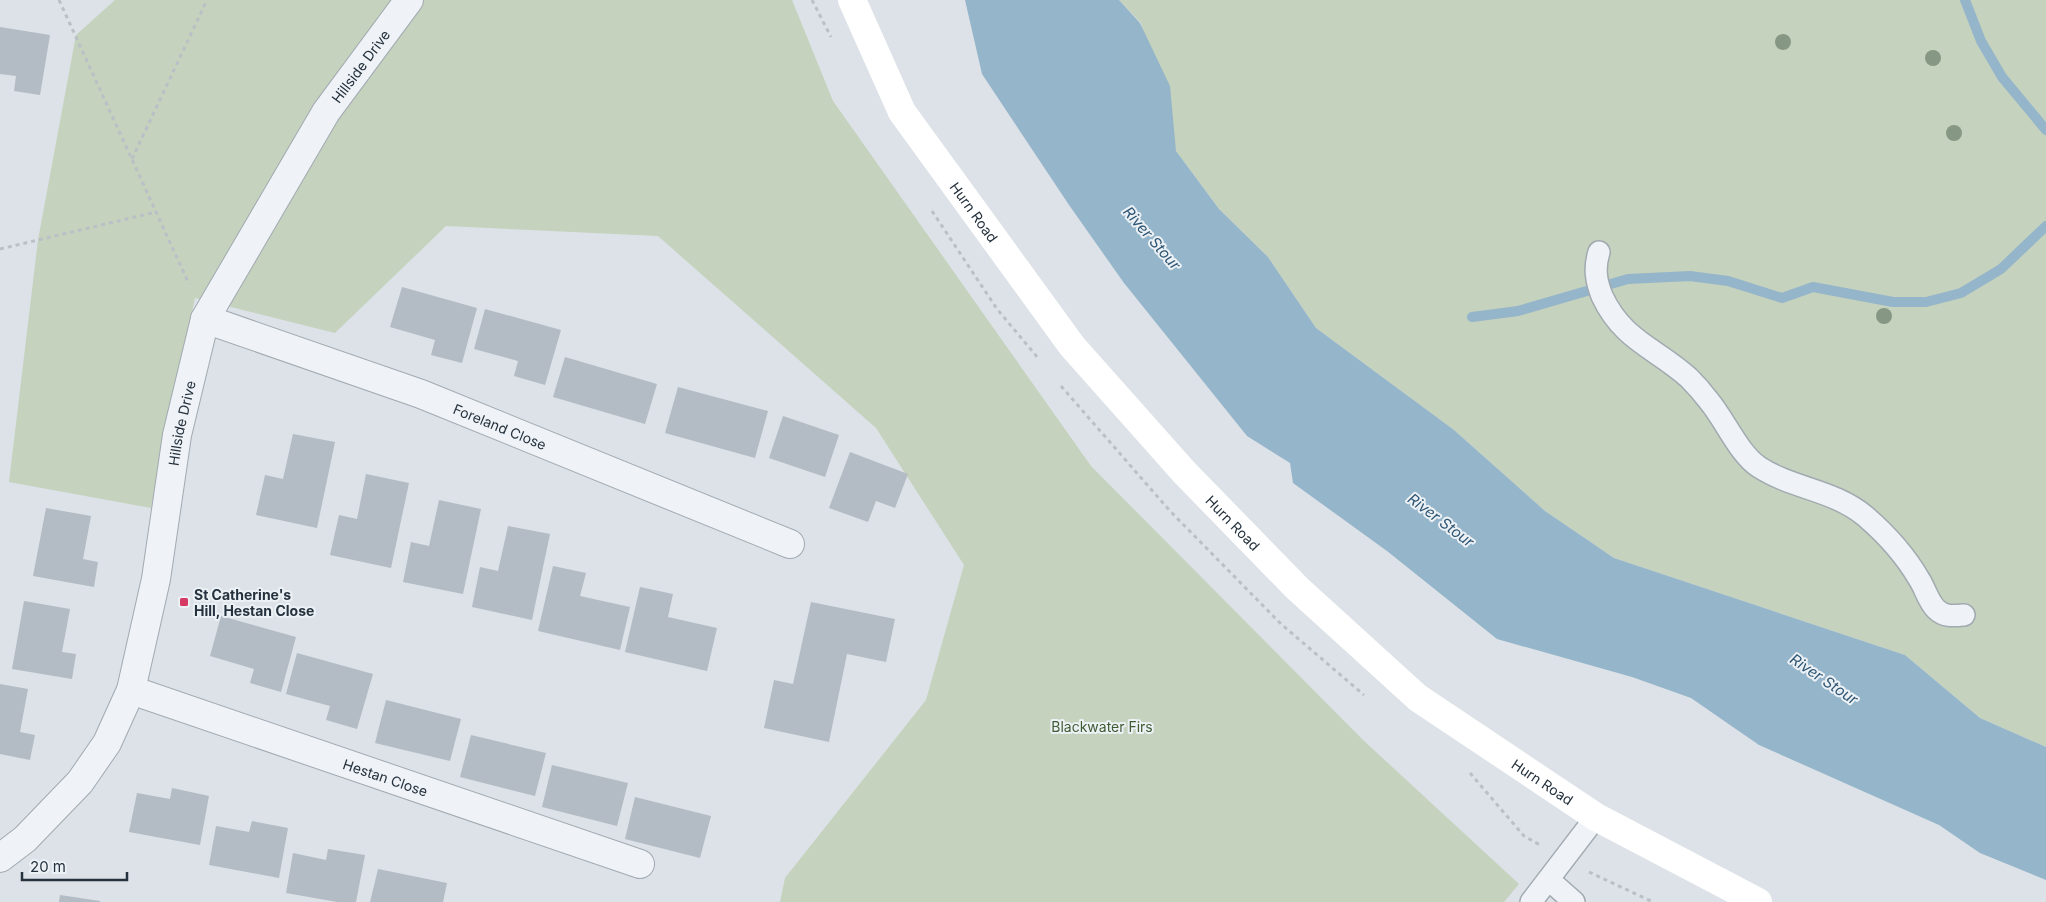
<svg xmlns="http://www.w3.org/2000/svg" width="2046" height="902" viewBox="0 0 2046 902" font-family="Inter,sans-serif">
<rect width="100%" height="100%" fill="#dce2e7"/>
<g fill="#c5d2bd">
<polygon points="115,0 792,0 833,101 1091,466 1363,740 1519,884 1504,902 780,902 785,878 926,700 964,565 876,428 658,236 446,226 335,333 195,298 151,508 9,482 38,240 76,35"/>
<polygon points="1119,0 2046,0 2046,747 1980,718 1905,655 1614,558 1545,511 1454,430 1316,328 1268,257 1219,209 1176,151 1141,23"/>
</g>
<polygon fill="#95b5ca" points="965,0 1119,0 1140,23 1170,86 1176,151 1219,209 1268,257 1316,328 1454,430 1545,511 1614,558 1905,655 1980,718 2046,747 2046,880 1980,853 1939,825 1759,745 1691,698 1632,677 1497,639 1387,551 1293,483 1290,463 1247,436 1124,283 1069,205 982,74"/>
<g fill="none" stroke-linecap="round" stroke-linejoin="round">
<g stroke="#95b5ca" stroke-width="10">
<polyline points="1965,0 1981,41 2002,77 2046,130"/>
<polyline points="1472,317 1518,311 1628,279 1690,276 1728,281 1782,298 1813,287 1893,302 1926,302 1961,293 2001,269 2046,226"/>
</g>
</g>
<g fill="#b3bcc4">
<polygon points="0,27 50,35 40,95 14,91 16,76 0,74"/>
<polygon points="402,287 477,308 462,363 431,355 435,340 390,327"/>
<polygon points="485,309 561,330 545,385 514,376 518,361 474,349"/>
<polygon points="565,357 657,384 645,424 553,397"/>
<polygon points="678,387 768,411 755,458 665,433"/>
<polygon points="783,416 839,435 825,477 769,458"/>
<polygon points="293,434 335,442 317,528 256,515 265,475 283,479"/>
<polygon points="850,452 908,474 895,508 876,501 868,522 829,508"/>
<polygon points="366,474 409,483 391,568 330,555 339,515 357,519"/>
<polygon points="439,500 481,509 463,594 403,582 411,542 429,546"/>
<polygon points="46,508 91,516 83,559 98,562 94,587 33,576"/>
<polygon points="508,526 550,534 532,620 472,607 480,567 498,571"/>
<polygon points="553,566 586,573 580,596 630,607 620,650 538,631"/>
<polygon points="640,587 673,594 668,617 717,628 707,671 625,652"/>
<polygon points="24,601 70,609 62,652 76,654 72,679 12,669"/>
<polygon points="811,602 895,619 886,662 847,654 829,742 764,728 774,680 793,684"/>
<polygon points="221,616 296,637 281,692 250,683 254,669 210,656"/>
<polygon points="297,653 373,674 357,729 326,720 330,706 286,694"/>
<polygon points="0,684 28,689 20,732 35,735 30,760 0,754"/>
<polygon points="386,700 461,719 450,761 375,743"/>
<polygon points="471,735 546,753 535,796 460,777"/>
<polygon points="552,765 628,783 617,826 542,807"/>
<polygon points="172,788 209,796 200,845 129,832 137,793 170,799"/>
<polygon points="635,797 711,816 700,858 625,839"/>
<polygon points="252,821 288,828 279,878 209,865 216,826 249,832"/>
<polygon points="328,849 365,855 356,902 337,902 286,893 293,853 326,860"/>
<polygon points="378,869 447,883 443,902 370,902"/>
<polygon points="60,895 100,901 100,902 59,902"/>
</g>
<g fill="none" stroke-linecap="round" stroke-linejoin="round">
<g stroke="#a1aab1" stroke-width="24">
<g id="service">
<path d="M1599,252c-5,16 -3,29 3,44 21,45 54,52 87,82 7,7 14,15 20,23 16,19 30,53 50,66 34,22 75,23 106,49 21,18 40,39 54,63 6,9 9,22 17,30 8,8 17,7 28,6"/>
<polyline points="1549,880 1574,902"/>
<polyline points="1531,902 1596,817"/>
</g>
</g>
<g stroke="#a1aab1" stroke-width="30">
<g id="minor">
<path id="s1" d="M205,319l216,75 369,150"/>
<path id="s2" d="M131,690l509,174"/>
<path id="s3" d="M0,858l25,-19 55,-57 27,-39 24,-53 25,-111 21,-144 28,-116 121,-207 83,-112"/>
</g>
</g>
<g stroke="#bac0c6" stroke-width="3" stroke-dasharray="4 4" stroke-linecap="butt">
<polyline points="59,0 189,284"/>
<polyline points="812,0 831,37"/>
<polyline points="132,159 207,0"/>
<polyline points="932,211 997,309 1038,358"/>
<polyline points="0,249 156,212"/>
<polyline points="1061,386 1170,511 1281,624 1364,695"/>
<polyline points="1470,773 1524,836 1540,845"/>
<polyline points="1589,872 1653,902"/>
</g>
<use href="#service" stroke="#eff2f6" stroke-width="21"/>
<use href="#minor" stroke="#eff2f6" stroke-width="28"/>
<path stroke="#fff" stroke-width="28" id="s4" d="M852,0l50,112 170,234 112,126 113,116 121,110 178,119 162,85"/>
</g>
<g fill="#869883">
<circle cx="1783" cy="42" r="8"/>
<circle cx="1933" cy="58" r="8"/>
<circle cx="1954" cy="133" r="8"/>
<circle cx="1884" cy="316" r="8"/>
</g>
<rect fill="#d43a64" stroke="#ecf1f5" stroke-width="2" x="179" y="597" width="10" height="10" rx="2.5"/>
<g text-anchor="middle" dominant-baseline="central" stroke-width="4" stroke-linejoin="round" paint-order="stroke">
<g font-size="14" fill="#25323e" stroke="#ecf1f5">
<text stroke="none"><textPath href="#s3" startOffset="892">Hillside Drive</textPath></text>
<text stroke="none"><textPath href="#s4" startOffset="246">Hurn Road</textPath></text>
<text stroke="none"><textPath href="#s3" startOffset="488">Hillside Drive</textPath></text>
<text stroke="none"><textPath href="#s1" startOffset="314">Foreland Close</textPath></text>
<text stroke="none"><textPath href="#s4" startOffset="651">Hurn Road</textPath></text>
<text stroke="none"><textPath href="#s2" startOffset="269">Hestan Close</textPath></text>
<text stroke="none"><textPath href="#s4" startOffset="1056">Hurn Road</textPath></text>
</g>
<g font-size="14" font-weight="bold" fill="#25323e" stroke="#ecf1f5" text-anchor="start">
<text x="194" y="594">St Catherine's<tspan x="194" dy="16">Hill, Hestan Close</tspan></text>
</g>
<g font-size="14" fill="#3f5b32" stroke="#ecf1f5">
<text x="1102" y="726">Blackwater Firs</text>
</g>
<g font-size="15" font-style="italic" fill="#2e5674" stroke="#ecf1f5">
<text transform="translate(1152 238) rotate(49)">River Stour</text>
<text transform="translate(1441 520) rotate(37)">River Stour</text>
<text transform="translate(1824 679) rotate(34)">River Stour</text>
</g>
</g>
<path d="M22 872v8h105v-8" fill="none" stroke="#25323e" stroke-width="2.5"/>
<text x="30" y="872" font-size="15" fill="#25323e" stroke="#ecf1f5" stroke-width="4" paint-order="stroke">20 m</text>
</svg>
